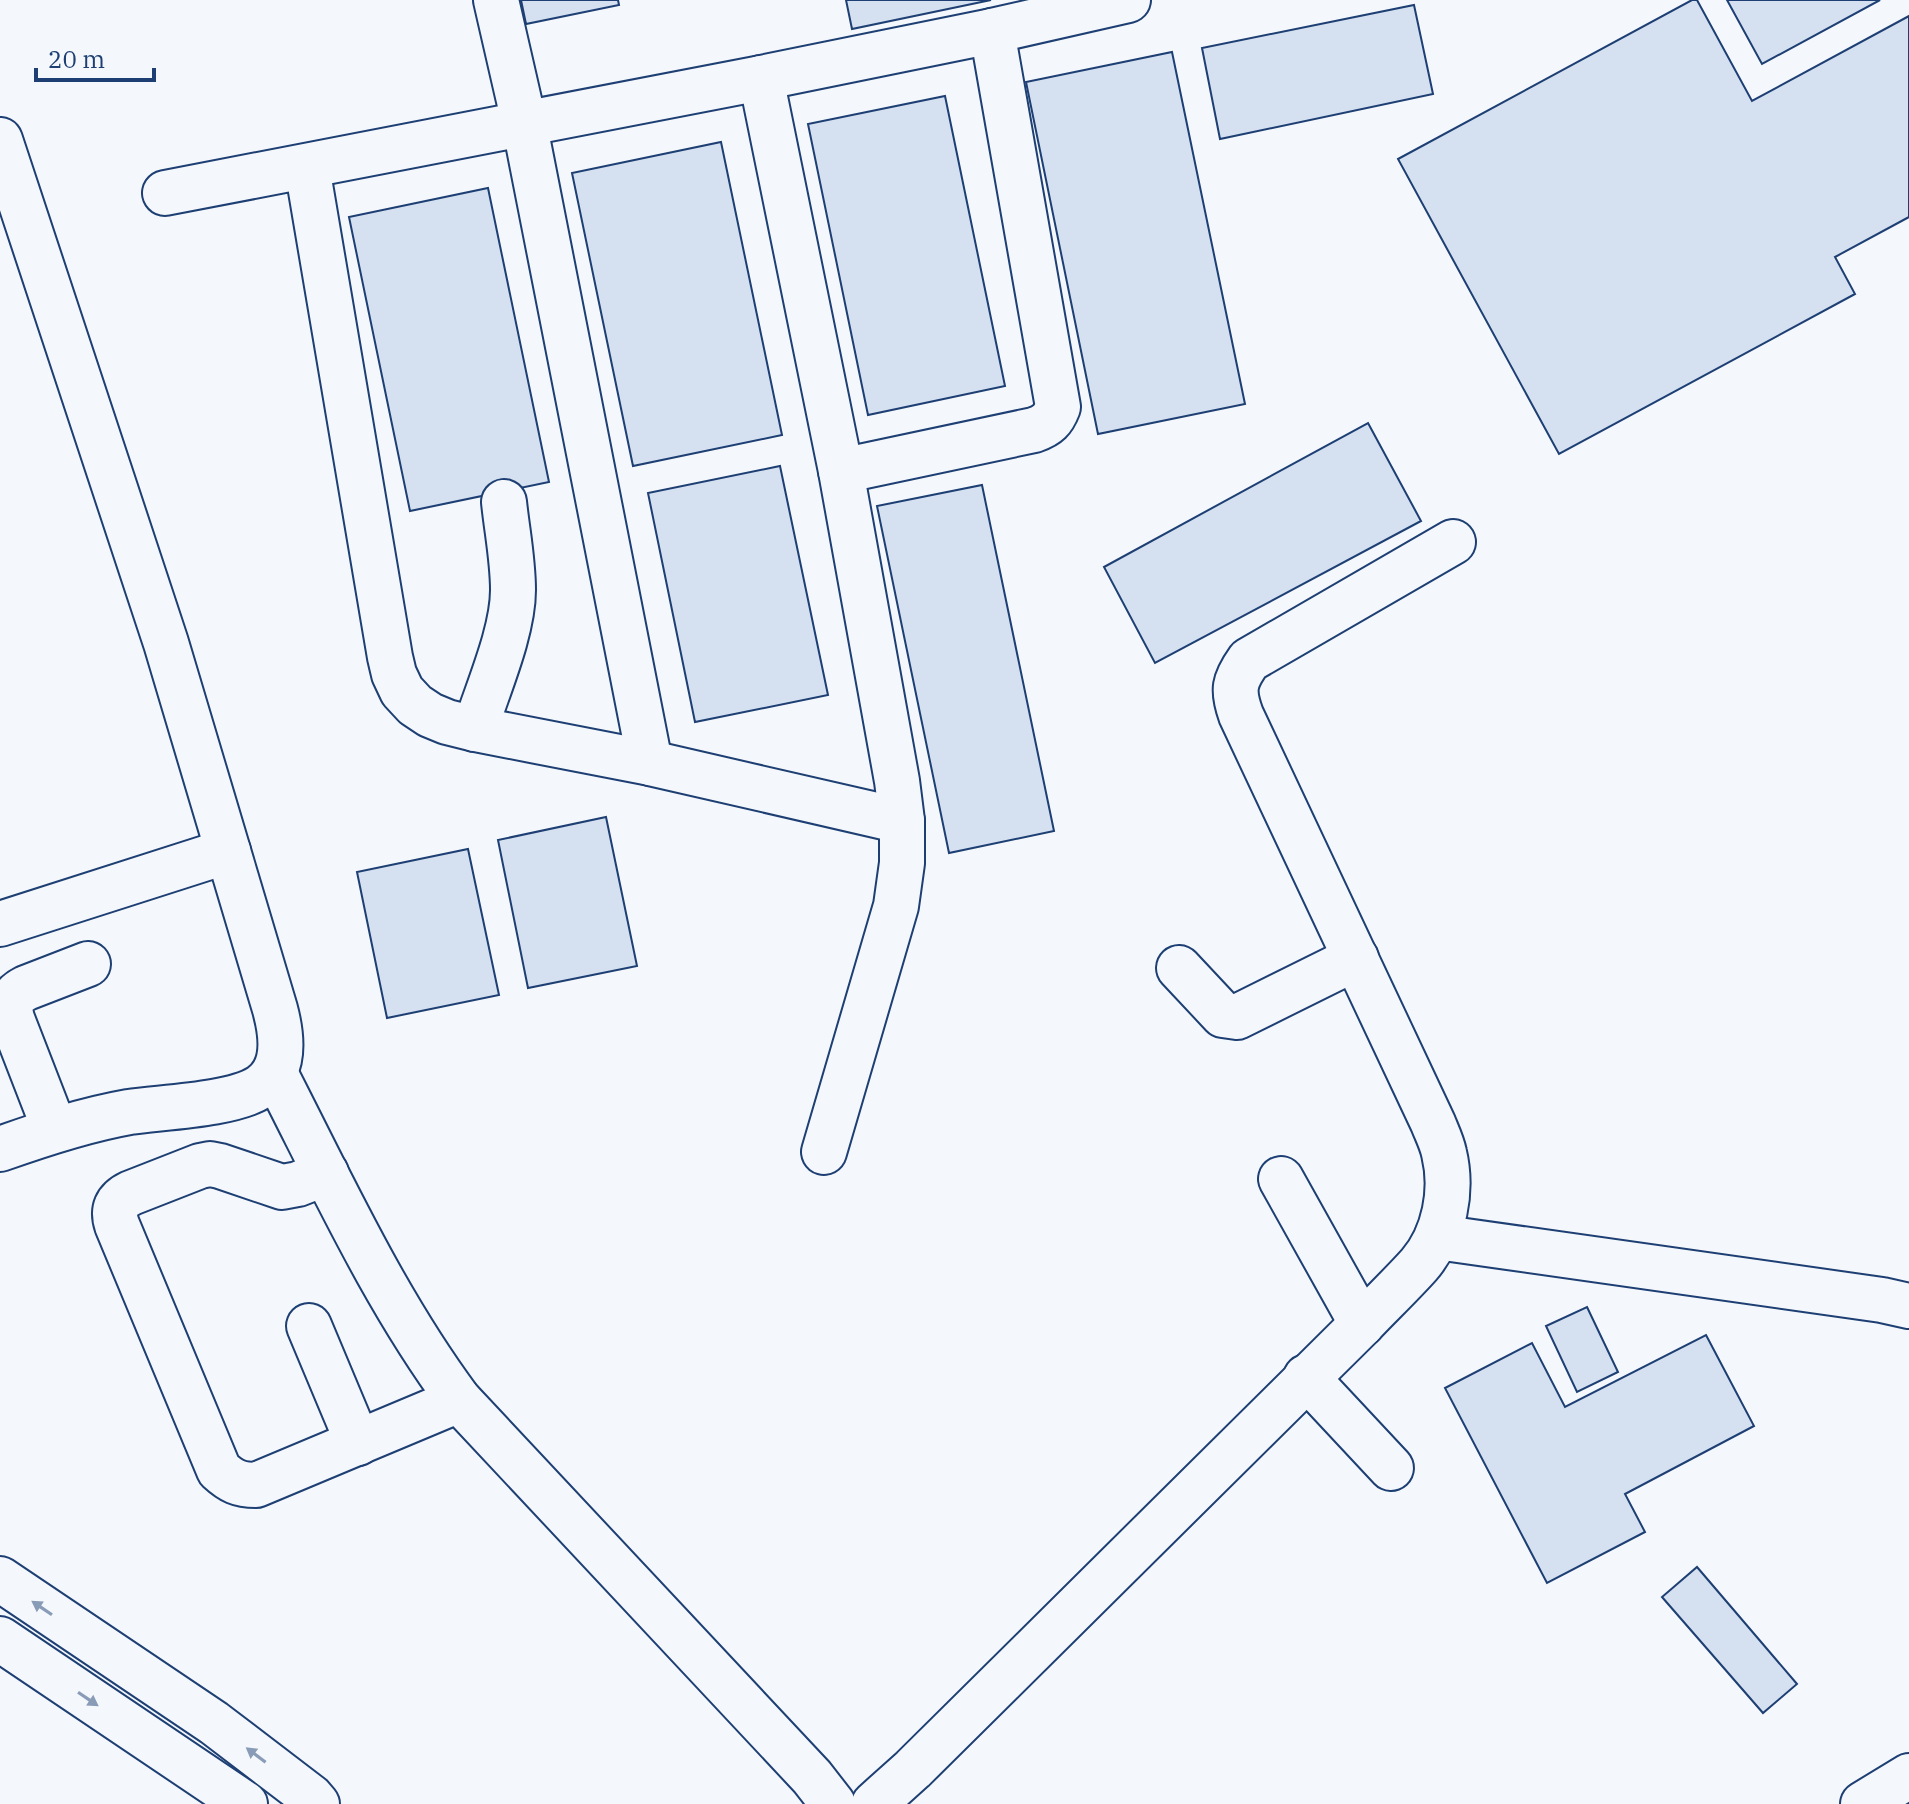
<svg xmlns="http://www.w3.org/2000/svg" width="1909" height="1804" viewBox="0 0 1909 1804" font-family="'IBM Plex Serif',serif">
<rect width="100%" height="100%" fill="#f4f7fb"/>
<g fill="#d5e0f0" stroke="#1d3f73" stroke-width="2">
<polygon points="521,0 618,0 619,5 526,24"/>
<polygon points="846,0 991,0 852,29"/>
<polygon points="1692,0 1697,0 1752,101 1909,16 1909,217 1835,257 1855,294 1559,454 1398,159"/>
<polygon points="1727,0 1880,0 1762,64"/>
<polygon points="1414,5 1433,94 1220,139 1202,48"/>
<polygon points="1172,52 1245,404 1098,434 1026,82"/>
<polygon points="945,96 1005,386 868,415 808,124"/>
<polygon points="721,142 782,435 633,466 572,173"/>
<polygon points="488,188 549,482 410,511 349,217"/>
<polygon points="1368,423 1421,521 1155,663 1104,567"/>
<polygon points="780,466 828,695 695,722 648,493"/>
<polygon points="982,485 1054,831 949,853 877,506"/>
<polygon points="606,817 637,966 528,988 498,840"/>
<polygon points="468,849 499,995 387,1018 357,872"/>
<polygon points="1587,1307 1618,1372 1577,1392 1546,1326"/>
<polygon points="1706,1335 1754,1426 1625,1494 1645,1532 1547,1583 1445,1388 1532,1343 1565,1407"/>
<polygon points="1697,1567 1797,1684 1763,1713 1662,1597"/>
</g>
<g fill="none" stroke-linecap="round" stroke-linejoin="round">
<g stroke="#1d3f73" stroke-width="48">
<g id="minor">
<polyline points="496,0 524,122 650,763"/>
<polyline points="761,78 841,471 897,781 902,821 902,863 896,906 824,1152"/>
<path d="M0,140l166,503 109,366c7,26 12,61 -15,78 -28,18 -97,20 -131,25 -45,8 -87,22 -129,37"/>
<polyline points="307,167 390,657 394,674 402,691 415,705 430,715 447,722 475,729 650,763 902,821"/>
<polyline points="165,193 761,78 992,31 1128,0"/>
<path d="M841,471l193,-41c14,-5 19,-10 24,-23l-66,-376"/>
<path d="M475,729c13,-41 38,-97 38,-139 0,-30 -6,-59 -9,-88"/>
<polyline points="0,924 228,851"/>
<polyline points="1179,968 1223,1015 1237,1017 1356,958"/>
<path d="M275,1073c57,111 109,226 184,327l353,377 21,27"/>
<path d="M55,1130l-43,-111c-4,-15 0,-24 14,-31l62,-24"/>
<path d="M326,1173l-28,11 -16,3 -62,-21 -10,-2 -10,2 -69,27c-15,7 -19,17 -14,32l102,245c12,11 20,15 37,15l203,-85"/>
<polyline points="1281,1179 1362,1324"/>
<polyline points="1437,1237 1882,1300 1909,1306"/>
<polyline points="309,1326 358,1443"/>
<polyline points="1306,1377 1391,1468"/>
<polyline points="0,1579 214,1723 311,1797 317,1804"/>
<polyline points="0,1639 245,1804"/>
<path d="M874,1804l39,-35 449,-445c19,-20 39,-39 57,-59 26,-30 34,-75 25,-112 -2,-10 -7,-20 -11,-30l-192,-408c-9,-25 -7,-34 8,-55l204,-118"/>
<polyline points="1863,1804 1909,1776"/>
</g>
</g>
<use href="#minor" stroke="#f4f7fb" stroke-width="44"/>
</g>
<defs><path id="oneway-solid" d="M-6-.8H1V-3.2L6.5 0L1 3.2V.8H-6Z" transform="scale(2)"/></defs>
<g fill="#889bb7">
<use href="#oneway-solid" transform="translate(42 1608) rotate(-146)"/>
<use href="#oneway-solid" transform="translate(88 1699) rotate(34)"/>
<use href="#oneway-solid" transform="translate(256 1755) rotate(-143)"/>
</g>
<path d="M36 68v12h118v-12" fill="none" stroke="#1d3f73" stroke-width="4"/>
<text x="48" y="68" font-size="24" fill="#1d3f73" stroke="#f4f7fb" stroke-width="6" paint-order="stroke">20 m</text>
</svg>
